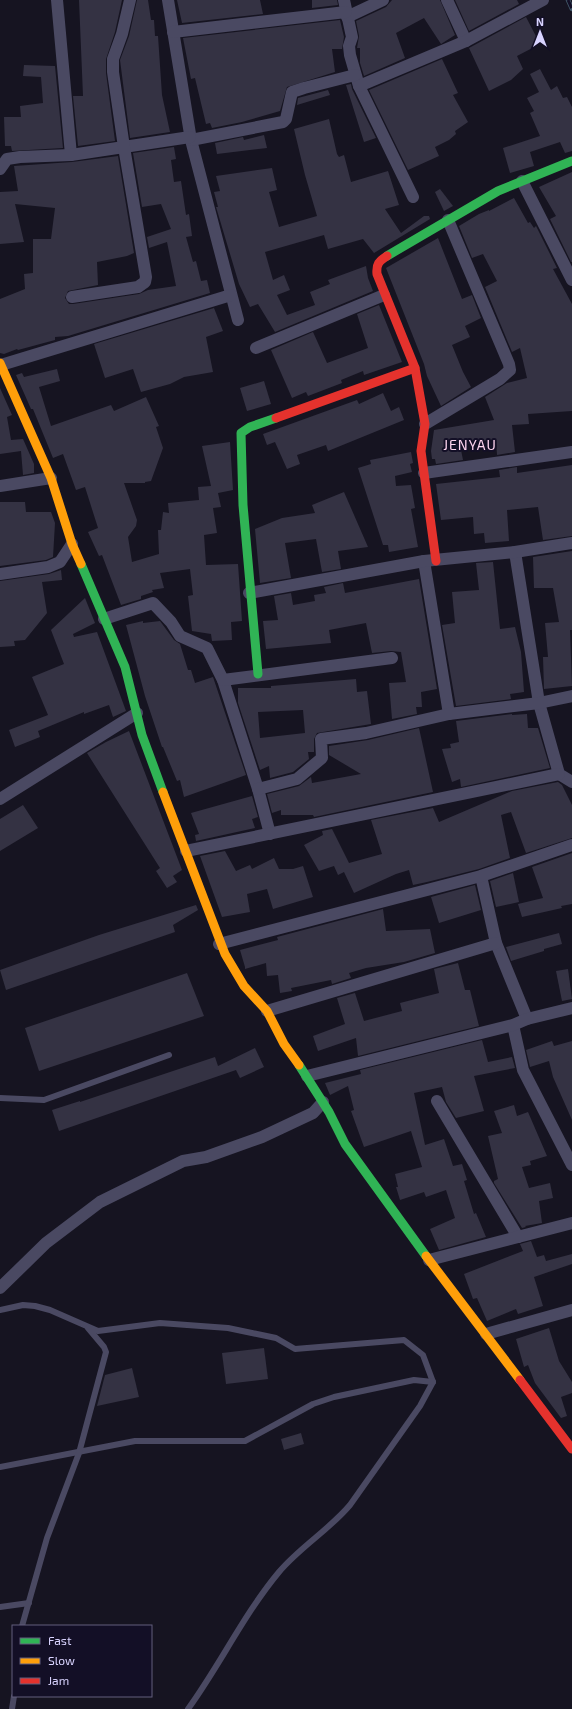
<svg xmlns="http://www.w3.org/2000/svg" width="572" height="1709" viewBox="0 0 572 1709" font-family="'Exo 2',sans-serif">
<rect width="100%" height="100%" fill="#161421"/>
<g fill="#343243" fill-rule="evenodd">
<polygon points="79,0 122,0 115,32 106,59 106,73 115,141 78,146 73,96 83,96"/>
<polygon points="137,0 148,0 151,20 154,20 155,36 158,36 162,95 170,132 130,138 120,60 129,36"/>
<polygon points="177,0 260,0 263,14 182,23"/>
<polygon points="312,0 337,0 338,5 312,8"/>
<polygon points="392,0 440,0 455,35 441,44 424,18 396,33 405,58 364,76 360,63 360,48 357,48 359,36 356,21 386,7"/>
<polygon points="455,0 517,0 519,4 469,31"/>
<polygon points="526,17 540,44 517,56 523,69 511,80 489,91 469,48"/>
<polygon points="340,20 344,37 342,49 332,49 335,72 287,87 280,111 242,122 212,128 210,123 206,124 195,78 191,79 183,38"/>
<polygon points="442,59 458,93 453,95 468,122 455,131 456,134 449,140 435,147 439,156 408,170 369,90"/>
<polygon points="24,65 55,66 63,148 12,151 11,146 5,146 4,117 21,117 20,106 43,103 41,77 23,76"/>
<polygon points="540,69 551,90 557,86 563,98 567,97 572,107 572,151 565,153 560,142 530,152 534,166 510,173 503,148 540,136 530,113 534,111 527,98 539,92 530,74"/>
<polygon points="351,84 352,89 376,138 364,142 346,85"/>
<polygon points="328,90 330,95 297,105 298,98"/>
<polygon points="329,119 337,154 339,157 344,155 351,182 388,171 399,205 385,209 401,233 424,216 429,216 430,219 374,253 363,239 328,249 324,235 265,252 273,280 284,275 290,290 277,295 287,315 315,305 310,292 330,284 328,280 366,266 368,278 373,291 275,332 258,304 250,307 239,284 216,207 218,207 214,192 220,191 216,176 272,168 277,190 269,192 279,227 317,216 305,175 294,129"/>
<polygon points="264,135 267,148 217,154 215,143 243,137 244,140"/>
<polygon points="174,147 176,159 171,160 174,182 181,181 186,215 189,214 192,236 186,237 193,262 196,261 201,281 207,280 210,293 68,336 55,337 55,340 18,350 17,349 4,354 0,353 0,299 25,289 24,274 33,273 33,239 51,239 55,208 15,204 24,242 0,244 0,192 18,191 14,166 72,162 118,156 134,253 127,256 97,262 98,285 68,291 65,298 69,304 73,304 139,294 148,290 176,286 167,242 149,248 147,237 171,229 161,204 142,207 133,153"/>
<polygon points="572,172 572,262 571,262 550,219 556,216 539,187"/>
<polygon points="440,189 453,206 444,211 435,192"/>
<polygon points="514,198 528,223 530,222 534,228 536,226 557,268 553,269 572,304 572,411 528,414 529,424 512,425 515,452 497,455 496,439 460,445 463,460 436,464 435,459 432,459 431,451 434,430 494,420 485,397 507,383 527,378 520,348 512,352 485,287 497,281 483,254 472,258 459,226 479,214 489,210 489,211"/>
<polygon points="438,238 462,299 472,295 481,318 465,326 470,337 452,345 463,372 471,387 441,406 427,376 424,364 386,268"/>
<polygon points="379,305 402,362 364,375 363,371 341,380 342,383 308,396 306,392 292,398 271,350 313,332 327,363 368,348 357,314"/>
<polygon points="214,308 223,331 206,337 213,372 184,377 170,384 141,392 133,369 105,378 94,344"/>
<polygon points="57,369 60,381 39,387 51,426 111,405 114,411 146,397 159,426 156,427 163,448 151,481 145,482 145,483 124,483 137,520 136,526 128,537 132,562 159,554 158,530 161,530 163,512 169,513 168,503 199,500 198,487 211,486 202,446 230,442 233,490 218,493 221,507 213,508 217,533 204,535 206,565 238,564 242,621 231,622 232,640 212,641 211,634 192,631 188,596 193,595 190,569 160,573 164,588 152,590 153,592 141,596 141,599 121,605 102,555 99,556 88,532 98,528 85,487 76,490 63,454 53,458 33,409 31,409 16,375 22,373 24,377"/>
<polygon points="264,381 271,404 247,411 240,388"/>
<polygon points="0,388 12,415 7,417 11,440 23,439 34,464 34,473 23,475 21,451 0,454"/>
<polygon points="383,393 391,411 399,407 404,420 328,451 326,445 297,455 300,464 287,469 275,442 267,445 263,434 357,400 359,404"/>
<polygon points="411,452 413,463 410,464 412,472 395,476 396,486 411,485 415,508 411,509 418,547 389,552 388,545 383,545 358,468 371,464 370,460"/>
<polygon points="572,465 572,536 543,540 538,507 507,510 509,541 485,543 484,533 474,534 473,517 441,520 436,484 500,477 499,470 517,467 517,473"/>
<polygon points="344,492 368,547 338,551 341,569 322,572 316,539 285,543 291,578 260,583 255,529 282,518 315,513 312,505"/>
<polygon points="0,502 25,502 26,512 51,512 55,523 53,557 46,560 0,566"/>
<polygon points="572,551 572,630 570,630 572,686 544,689 543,657 548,657 545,623 559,622 553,588 534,588 533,557"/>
<polygon points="493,562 500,629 515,627 521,652 524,692 510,694 511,699 456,706 442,625 455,623 452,592 479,590 476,563"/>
<polygon points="61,570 62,580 42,582 47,613 25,640 14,641 15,646 0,647 0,581 49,574"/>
<polygon points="419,579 437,689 421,692 422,707 416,707 417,714 392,719 389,683 406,682 401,652 391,651 372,653 366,623 329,630 331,643 266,649 263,621 278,620 274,596 291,593 293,605 315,601 314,595 326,593 324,587 343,583 345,593"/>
<polygon points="85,598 95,623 73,634 74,637 97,632 126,711 113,717 109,705 84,714 84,712 38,731 40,737 15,747 9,730 48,715 32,677 64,664 51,630"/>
<polygon points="143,621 143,623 160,621 174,640 180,644 188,670 191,670 195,683 213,677 246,775 184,797 180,780 177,781 163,747 162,747 145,696 126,625"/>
<path d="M356,679l1,13 10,-1 4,33 -54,9 -3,6v13h-6l1,7 -16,13 -23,6 -1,-12 -9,4 -22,-67v-15h33v-2zM303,710l2,23 -45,5 -2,-26z"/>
<polygon points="512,714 512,715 527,714 528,728 538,728 550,768 461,787 460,779 452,782 442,749 451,748 450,744 459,742 456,721"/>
<polygon points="419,728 433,792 314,817 313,815 281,815 281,810 272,813 267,794 299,786 311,777 312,783 361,774 329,755 329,746 368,740"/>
<polygon points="129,731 182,870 173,876 177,882 167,888 156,871 160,868 87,753 106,742"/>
<polygon points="558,782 562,785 572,805 572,838 526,853 511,812 501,815 510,858 479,869 427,882 413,885 409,870 396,874 354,893 344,872 338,875 334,866 319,871 304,845 323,835 322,831 332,829 349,863 382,854 371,820 433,808 439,822 512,791"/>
<polygon points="252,796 258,817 252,819 255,828 196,841 195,835 199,834 191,813"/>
<polygon points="23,805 38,828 0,851 0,819"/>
<polygon points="225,851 236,871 250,865 252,869 274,858 279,869 293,869 303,866 313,897 273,909 267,889 247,894 250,912 222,917 200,856"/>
<polygon points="572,853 572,904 561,906 562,908 522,917 518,904 543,898 532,867"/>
<polygon points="513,873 519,902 496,907 490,881"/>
<polygon points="475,885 481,910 439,923 431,897"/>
<polygon points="196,905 198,910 173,925 175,932 6,990 0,970 99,935"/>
<polygon points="383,909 386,931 430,929 435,953 404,962 366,968 349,973 351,978 332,984 331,980 291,988 292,991 280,993 278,975 267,976 266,963 245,969 245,967 240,950 278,940 277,937"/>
<polygon points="559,933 562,944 544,949 544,951 511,961 506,947"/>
<polygon points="458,963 465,990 470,990 479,1026 358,1056 356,1038 318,1051 313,1036 345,1024 337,998 355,993 364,1021 402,1011 400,1003 439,993 434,969"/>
<polygon points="568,969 572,999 562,1001 556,971"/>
<polygon points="187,973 204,1016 39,1071 25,1028"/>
<polygon points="482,1040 488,1062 512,1057 515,1068 474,1076 484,1111 456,1118 446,1102 442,1087 414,1093 425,1145 444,1139 453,1166 462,1164 467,1180 464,1181 474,1214 476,1213 486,1237 439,1250 430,1229 455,1218 446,1190 426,1197 424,1192 400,1200 396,1187 398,1187 395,1174 422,1167 411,1131 364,1147 351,1111 354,1110 348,1086 330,1095 325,1083 361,1074 360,1070"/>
<polygon points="552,1041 554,1046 572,1041 572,1120 553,1077 549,1061 530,1067 526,1050"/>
<polygon points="255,1048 264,1067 240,1078 236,1070 59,1131 52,1110 80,1101 80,1102 215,1057 218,1066"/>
<polygon points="514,1105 517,1116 528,1112 547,1156 530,1161 531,1165 522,1167 529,1188 550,1183 553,1198 539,1201 542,1223 525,1226 526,1227 522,1228 494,1183 494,1181 498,1179 488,1136 502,1133 494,1111"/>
<polygon points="531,1241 537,1257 544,1255 546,1261 572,1254 572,1264 534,1277 543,1306 518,1314 516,1309 487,1321 477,1298 473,1299 464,1274 523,1251 520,1244"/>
<polygon points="549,1328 559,1361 572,1382 572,1393 561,1397 567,1416 561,1418 535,1383 528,1365 524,1367 516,1339"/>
<polygon points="264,1348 268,1379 226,1384 222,1353"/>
<polygon points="132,1368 139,1397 97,1406 105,1375"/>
<polygon points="301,1433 304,1444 284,1450 281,1439"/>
</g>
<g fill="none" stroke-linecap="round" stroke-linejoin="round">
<g stroke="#4a4962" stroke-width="6">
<polyline points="0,1098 44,1100 169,1055"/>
<path d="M0,1310l23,-5 12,1 15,4 48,21 62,-8 68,5 48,10 19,11 109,-9 19,15 10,27 -13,24 -70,99c-21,25 -50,42 -71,67 -35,42 -59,93 -91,137"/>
<polyline points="0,1467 135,1441 245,1441 313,1404 334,1397 414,1380 433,1382"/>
<polyline points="0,1607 29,1603"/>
<polyline points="22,1626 47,1538 79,1453 106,1352 104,1347 88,1328"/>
<polyline points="12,1709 14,1696"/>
</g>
<g stroke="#4a4962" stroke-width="12">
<polyline points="57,0 71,155"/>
<polyline points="168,0 191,140 238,320"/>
<polyline points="344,0 352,37 349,46 350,55 359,86 413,197"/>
<polyline points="447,0 466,41"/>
<polyline points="347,17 383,0"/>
<polyline points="173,32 346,12"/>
<polyline points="359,86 466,41 543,0"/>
<polyline points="191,140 283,122 286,119 292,92 304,88 355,75"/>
<polyline points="0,169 7,159 20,157 71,155 190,137"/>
<polyline points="522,181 572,280"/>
<polyline points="72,297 138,287 145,282 146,277 124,147 113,72 113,59 122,34 130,0"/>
<polyline points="256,348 384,295"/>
<polyline points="1,365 231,295"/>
<polyline points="425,424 500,379 510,370 509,364 448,220"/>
<polyline points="424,473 572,452"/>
<polyline points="0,486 51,478"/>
<polyline points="515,552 539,703 559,774 572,782"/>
<polyline points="424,561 449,714"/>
<polyline points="0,574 48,567 60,562 72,544"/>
<polyline points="249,593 424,561 515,552 572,543"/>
<polyline points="104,619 153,603 171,622 180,636 207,648 223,680 258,789 270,834"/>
<polyline points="223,680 392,658"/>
<polyline points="258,789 297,779 322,758 321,739 366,733 449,714 539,703 572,696"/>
<polyline points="0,799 137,713"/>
<polyline points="186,851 559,774"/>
<polyline points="481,876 496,943 527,1019"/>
<polyline points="219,944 481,876 572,845"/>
<polyline points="267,1011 496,943"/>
<polyline points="513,1025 523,1070 572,1165"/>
<polyline points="307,1076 513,1025 527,1019 572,1008"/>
<polyline points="437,1101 518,1237"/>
<polyline points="429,1260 572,1223"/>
<polyline points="0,1288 46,1243 100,1202 183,1161 206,1157 262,1137 313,1113 323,1102"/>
<polyline points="486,1334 572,1310"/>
</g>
<g stroke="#30b455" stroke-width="9">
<polyline points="387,256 498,191 572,161"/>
<polyline points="81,564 125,667 142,735 163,792"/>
<polyline points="258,674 243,505 241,433 250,427 276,418"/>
<polyline points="299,1065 329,1112 345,1144 426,1256"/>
</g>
<g stroke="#ff9f0a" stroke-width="9">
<polyline points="0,363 51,478 72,544 81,564"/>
<polyline points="163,792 225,954 244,986 267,1011 284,1044 299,1065"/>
<polyline points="426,1256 520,1380"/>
</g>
<g stroke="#e5322d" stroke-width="9">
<path d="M387,256c-8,5 -11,8 -10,18l38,94 10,56 -4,27 15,110"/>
<polyline points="276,418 415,368"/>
<polyline points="520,1380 572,1449"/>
</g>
<g stroke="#43596b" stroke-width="4.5">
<polyline id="rail" points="568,0 572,9"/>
</g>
<use href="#rail" stroke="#130f26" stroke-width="3" stroke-dasharray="9" stroke-linecap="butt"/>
</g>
<g text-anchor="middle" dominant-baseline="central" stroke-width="4" stroke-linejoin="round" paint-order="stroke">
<g font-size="14" letter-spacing="1" fill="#ffd6f0" stroke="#130f26">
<text x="470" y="444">JENYAU</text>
</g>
</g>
<rect x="12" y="1625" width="140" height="72" fill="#130f26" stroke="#625e7d"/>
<rect x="20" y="1638" width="20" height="6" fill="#30b455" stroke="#625e7d"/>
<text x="48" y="1645" font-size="12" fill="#d9d4ff">Fast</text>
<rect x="20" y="1658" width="20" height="6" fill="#ff9f0a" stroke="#625e7d"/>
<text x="48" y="1665" font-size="12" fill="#d9d4ff">Slow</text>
<rect x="20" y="1678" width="20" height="6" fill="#e5322d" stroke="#625e7d"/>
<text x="48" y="1685" font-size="12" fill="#d9d4ff">Jam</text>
<g transform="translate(540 32)" stroke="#130f26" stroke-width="3" paint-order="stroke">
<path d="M0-3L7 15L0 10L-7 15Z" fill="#d9d4ff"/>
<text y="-6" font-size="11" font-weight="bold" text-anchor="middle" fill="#d9d4ff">N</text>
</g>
</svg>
